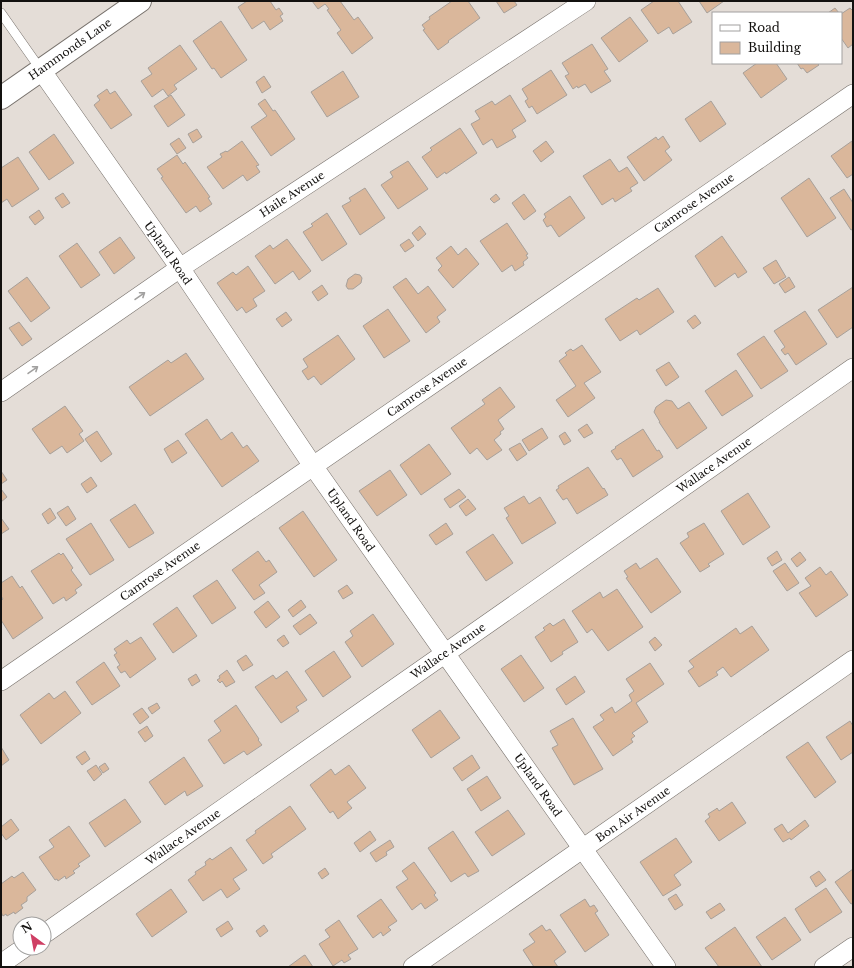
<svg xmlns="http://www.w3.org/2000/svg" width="854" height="968" viewBox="0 0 854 968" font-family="'Libre Baskerville',serif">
<rect width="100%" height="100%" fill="#e4ddd7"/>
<g fill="#dab79b" stroke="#a7a09a">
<polygon points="247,1 270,1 276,10 279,8 283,14 280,16 283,21 270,30 264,21 252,29 238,7"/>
<polygon points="312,1 340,1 354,20 358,17 373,38 352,54 337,33 341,30 327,10 329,9 326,5 325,4 318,9"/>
<polygon points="452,1 468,1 480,18 448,41 449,42 438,50 423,30 425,29 422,25 430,19 429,17"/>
<polygon points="496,1 514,1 517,5 504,13"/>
<polygon points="654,1 678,1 692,22 673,34 669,27 658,34 641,10"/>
<polygon points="699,1 724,1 707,13"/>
<polygon points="835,8 839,13 828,13"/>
<polygon points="850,8 853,11 853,44 848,48 841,38 841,14"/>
<polygon points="630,17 648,41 619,62 601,38"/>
<polygon points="221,21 247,60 221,78 214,68 212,69 193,41"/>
<polygon points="592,44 608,69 604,71 611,81 591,93 585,84 578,88 577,86 573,89 565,76 569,74 562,63"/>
<polygon points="180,45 197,69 174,85 177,89 168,96 163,89 152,97 141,81 152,74 148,68"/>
<polygon points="757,63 776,63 787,79 761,98 743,73"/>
<polygon points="797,63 817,63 819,65 807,73 803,68 801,69"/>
<polygon points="551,70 567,95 537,114 532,106 529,108 525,101 528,99 522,89"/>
<polygon points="343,71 359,97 327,117 311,92"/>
<polygon points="264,76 271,87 262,93 256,82"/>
<polygon points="107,89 110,94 115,91 132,115 111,129 94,105 100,100 97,96"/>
<polygon points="171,95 185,115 168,127 154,106"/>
<polygon points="510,95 526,121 512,130 516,137 497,148 492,139 483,145 471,124 480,119 475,111 492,101 495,105"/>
<polygon points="265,99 273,111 275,110 295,139 271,156 251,127 267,116 258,104"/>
<polygon points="711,101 726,124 700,142 685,119"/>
<polygon points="460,128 477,153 446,174 445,172 437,178 422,157 432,150 430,148"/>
<polygon points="197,129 202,137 193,143 188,134"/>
<polygon points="54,134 74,163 49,180 29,152"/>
<polygon points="663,136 670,147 665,151 672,160 644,181 627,157 656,137 658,140"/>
<polygon points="179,138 186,148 177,154 170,144"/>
<polygon points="242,141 259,165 256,166 260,172 247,181 243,175 223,189 207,167 222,157 220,154 226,151 227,152"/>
<polygon points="546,141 554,152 541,162 533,151"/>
<polygon points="852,141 853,174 847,178 831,156"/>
<polygon points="177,155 183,164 185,162 210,197 208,198 212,204 200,212 196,206 186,213 161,178 163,177 157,169"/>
<polygon points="18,157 39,189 12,207 7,199 1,203 1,168"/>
<polygon points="610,159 619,172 627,167 638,183 630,188 632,191 615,202 613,198 602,205 583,176"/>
<polygon points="408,161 428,189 398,209 381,185 393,177 390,172"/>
<polygon points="809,178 836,218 807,237 781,198"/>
<polygon points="365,188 385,218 360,235 342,206 351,201 349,198"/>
<polygon points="844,189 853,203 853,229 851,230 830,198"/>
<polygon points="63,193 70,203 62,208 55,198"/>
<polygon points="496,194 500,199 494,203 490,199"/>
<polygon points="524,194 536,211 524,220 512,203"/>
<polygon points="570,196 585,218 559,237 551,225 547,227 543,220 546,217 544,214"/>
<polygon points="39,210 44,218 35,225 29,217"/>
<polygon points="327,213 347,244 322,261 303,232 313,226 311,224"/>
<polygon points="507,223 528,254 526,255 528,258 523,262 524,265 515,271 512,265 502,272 480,241"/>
<polygon points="420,226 426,234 418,241 412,233"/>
<polygon points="722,236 747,272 738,278 735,273 715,287 695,256"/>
<polygon points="120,237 135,258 114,274 99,252"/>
<polygon points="287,239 311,271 299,280 293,271 275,284 255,256 270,245 273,249"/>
<polygon points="409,239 414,246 405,252 400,245"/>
<polygon points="77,243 100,275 81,288 59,256"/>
<polygon points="451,246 458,255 466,248 479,264 453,288 438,270 442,266 436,258"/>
<polygon points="776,260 786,277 774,284 763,268"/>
<polygon points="248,266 265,291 253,299 257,306 246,313 242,307 237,311 217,283 233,272 236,275"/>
<polygon points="355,274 360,275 362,278 361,283 353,289 348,289 346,286 348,279"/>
<polygon points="27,277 50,308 31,322 8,291"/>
<polygon points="789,277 795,287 785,293 779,284"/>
<polygon points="406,278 418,294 428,286 446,310 437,317 440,322 426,333 393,287"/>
<polygon points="322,285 328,294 318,301 312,292"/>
<polygon points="853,287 853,327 837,338 818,310"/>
<polygon points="658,288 674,312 640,335 637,330 620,341 605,319 637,298 639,300"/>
<polygon points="388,309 410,341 384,358 363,326"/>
<polygon points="805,311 827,344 796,365 788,353 785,355 781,350 785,347 774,331"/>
<polygon points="286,312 292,320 282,327 276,319"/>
<polygon points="695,315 701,323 693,329 687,321"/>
<polygon points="19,322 32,339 22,346 9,328"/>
<polygon points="338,335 355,359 321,385 314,376 308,380 302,371 308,367 303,359"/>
<polygon points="764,336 788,371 761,389 737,354"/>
<polygon points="582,345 601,372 584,383 595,398 568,417 556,400 576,386 559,361 567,355 565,353 569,350 571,349 573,351"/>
<polygon points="186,353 204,379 150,416 129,387 168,360 171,363"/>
<polygon points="669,362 679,377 666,386 656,370"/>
<polygon points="736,370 753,396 722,416 705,391"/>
<polygon points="500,387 515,407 498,420 504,429 500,432 501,434 494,440 502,450 487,460 477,448 470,454 451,428 485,404 482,400"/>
<polygon points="666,400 672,401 678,409 689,402 707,428 677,449 659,422 660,422 654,412 656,407"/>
<polygon points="65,406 83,431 79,434 84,441 67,453 62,446 50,454 32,429"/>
<polygon points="207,419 221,440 232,432 243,448 247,445 259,461 222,487 185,434"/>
<polygon points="587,424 593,433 584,438 578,430"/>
<polygon points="542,428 548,438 529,451 522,440"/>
<polygon points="643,429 657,451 659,450 663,457 633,477 621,458 617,460 611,451 616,448 615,447"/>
<polygon points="97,431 112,454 101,462 85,439"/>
<polygon points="565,432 571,441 564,445 559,436"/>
<polygon points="178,440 187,453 172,463 164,449"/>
<polygon points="520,443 527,454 517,461 509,449"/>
<polygon points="429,444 451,474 421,495 400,465"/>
<polygon points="588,467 603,489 604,488 608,495 577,514 567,498 563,500 556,490 559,488 558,486"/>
<polygon points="390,470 407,495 377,516 359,491"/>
<polygon points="1,471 7,480 1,484"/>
<polygon points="91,477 97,486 87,493 81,484"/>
<polygon points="1,489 7,497 1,502"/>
<polygon points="459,489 466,497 450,508 444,499"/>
<polygon points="748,493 770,527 743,545 721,511"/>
<polygon points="524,496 529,504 540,497 556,523 522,544 506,518 509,516 504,508"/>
<polygon points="468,499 476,509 466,516 459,506"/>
<polygon points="135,504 154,533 129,548 110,520"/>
<polygon points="68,506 76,519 66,526 57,513"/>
<polygon points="50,508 56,518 48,524 42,514"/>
<polygon points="303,511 337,560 314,577 279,528"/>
<polygon points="1,518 9,529 1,534"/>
<polygon points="91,523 114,560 90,575 66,539"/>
<polygon points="446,523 453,534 436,545 429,535"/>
<polygon points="704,523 724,554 708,564 710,566 700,572 680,543 689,537 687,533"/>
<polygon points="493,534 513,563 486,581 466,552"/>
<polygon points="258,551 266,562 269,560 277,572 259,585 265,593 254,600 232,570"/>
<polygon points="777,551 782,560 772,566 767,558"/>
<polygon points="800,552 806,560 797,567 791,559"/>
<polygon points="59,553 61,555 63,553 73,568 71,570 82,585 75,590 77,593 73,596 66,601 64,597 53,604 31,571"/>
<polygon points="657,558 681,592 651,613 626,578 628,577 624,571 636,563 640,569"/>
<polygon points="785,563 799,583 787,591 773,571"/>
<polygon points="820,567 826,575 831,571 848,595 816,617 799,593 811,586 805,578"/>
<polygon points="12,576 20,588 22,586 43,618 13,639 1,620 1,601 3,599 1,596 1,583"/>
<polygon points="217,580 236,608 212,624 193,596"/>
<polygon points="347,585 353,593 343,599 338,591"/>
<polygon points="617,589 643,627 608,651 592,629 587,633 572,611 600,592 603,598"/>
<polygon points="301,600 306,607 293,617 288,610"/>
<polygon points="268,601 280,617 266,628 254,612"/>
<polygon points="177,607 197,636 173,653 153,624"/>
<polygon points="310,614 317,623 300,635 293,626"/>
<polygon points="373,614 394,644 362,667 345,642 353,636 350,631"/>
<polygon points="564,619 578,642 562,652 563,654 551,662 535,637 545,630 543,628 550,623 553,626"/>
<polygon points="752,626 769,650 731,677 723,667 716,672 718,675 699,687 688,671 694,667 689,661 736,628 740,634"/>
<polygon points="284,635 289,643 283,647 277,640"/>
<polygon points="141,637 156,659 130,678 125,671 121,673 117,667 120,665 114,655 117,653 114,649 127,640 130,644"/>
<polygon points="655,637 662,645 655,651 649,642"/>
<polygon points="334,651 351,677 323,697 305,671"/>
<polygon points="246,655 253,665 243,671 237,661"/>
<polygon points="521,655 544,688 524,702 501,669"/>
<polygon points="104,662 120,686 92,705 76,682"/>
<polygon points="650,663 664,684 636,703 648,722 632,733 635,736 631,739 633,742 613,756 593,727 604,720 600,715 612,707 615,713 632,701 629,695 634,691 626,679"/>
<polygon points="227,670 235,682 226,687 222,681 220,683 217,680 220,678 219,676"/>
<polygon points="287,671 307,700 296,707 299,711 281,723 255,687 273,675 276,679"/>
<polygon points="196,674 200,681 192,686 188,679"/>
<polygon points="575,676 585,692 566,705 556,689"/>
<polygon points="65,691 81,713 41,744 20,715 49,693 54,699"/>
<polygon points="157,703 160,708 152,714 148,708"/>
<polygon points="236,705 259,739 258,740 262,745 247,755 244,751 224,764 208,740 221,731 214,721"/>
<polygon points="142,708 149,717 140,724 133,714"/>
<polygon points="440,710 460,738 431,758 412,730"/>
<polygon points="573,718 603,769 574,785 552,748 558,745 550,731"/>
<polygon points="850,721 853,726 853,752 841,760 826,737"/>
<polygon points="147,726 153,736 145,742 138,732"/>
<polygon points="808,742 836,782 815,798 786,757"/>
<polygon points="1,747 9,760 1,766"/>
<polygon points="85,751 90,759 82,765 76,757"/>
<polygon points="472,755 480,768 462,781 453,768"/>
<polygon points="184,757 203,786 187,796 185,791 165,805 149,782"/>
<polygon points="105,763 109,769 103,773 99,767"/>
<polygon points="96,765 102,774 94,781 87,771"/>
<polygon points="349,765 366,788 347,802 352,808 338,819 333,811 330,813 310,785 331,769 335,775"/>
<polygon points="487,776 501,798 481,811 467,789"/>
<polygon points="125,799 141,822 105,847 89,823"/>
<polygon points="732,802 746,823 719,841 705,821 710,817 708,814 716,809 717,808 719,811"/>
<polygon points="290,806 306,829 271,854 273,857 263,864 246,840 256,833 255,831"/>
<polygon points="508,810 525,834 492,856 475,832"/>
<polygon points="11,819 19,830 6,840 1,833 1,827"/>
<polygon points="805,820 809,826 791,840 790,838 783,842 774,829 782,824 788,833"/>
<polygon points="69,826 90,856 78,864 80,866 73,871 75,873 66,879 65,876 58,881 57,879 55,880 39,857 54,847 49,840"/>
<polygon points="370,831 376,840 360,852 354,843"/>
<polygon points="453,831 479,871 468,877 465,873 451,882 428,848"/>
<polygon points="676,838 692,862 674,875 681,885 663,896 640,862"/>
<polygon points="390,840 394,847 386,852 387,855 376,862 370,853"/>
<polygon points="231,847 247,870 233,879 240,889 227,898 221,889 203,901 188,880 196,874 195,872 206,865 205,862 210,858 212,860"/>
<polygon points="414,862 436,893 434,895 438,900 425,909 421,903 412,910 396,887 408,879 402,871"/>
<polygon points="325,868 329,874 322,879 318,873"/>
<polygon points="853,869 853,903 851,904 835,882"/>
<polygon points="819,871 826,880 816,887 810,877"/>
<polygon points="23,872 36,890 27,897 27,901 21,905 23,908 15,914 14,912 7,916 6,914 3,916 1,912 1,884 12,876 14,878"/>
<polygon points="826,888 842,912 810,933 795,909"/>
<polygon points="171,889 187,912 152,937 136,914"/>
<polygon points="676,894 683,905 675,910 668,899"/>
<polygon points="381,899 397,921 388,927 391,930 383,936 381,932 373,938 357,916"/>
<polygon points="585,899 590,907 594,905 598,911 595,913 609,935 585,952 560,915"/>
<polygon points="720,903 725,910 711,919 706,912"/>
<polygon points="785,917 801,940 772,960 756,937"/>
<polygon points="339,920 358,949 348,955 351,959 344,963 342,960 333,966 319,944 330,937 325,930"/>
<polygon points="228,921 233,929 221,937 216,929"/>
<polygon points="264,925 268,931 260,937 256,931"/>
<polygon points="542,925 546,931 550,929 566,952 554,961 558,967 534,967 523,950 535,942 529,934"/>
<polygon points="735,927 762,967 719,967 705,948"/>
<polygon points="305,955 313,967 288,967 303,956"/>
</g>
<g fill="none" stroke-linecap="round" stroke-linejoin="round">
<g stroke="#77716c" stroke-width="10">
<polyline id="service" points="1,13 41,70"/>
</g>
<g stroke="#77716c" stroke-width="20">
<g id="minor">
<polyline points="41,70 180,268 313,466 666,967"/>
<polyline points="1,392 180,268 586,1"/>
<polyline points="1,681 853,94"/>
<polyline points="44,934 853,368"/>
<polyline points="1,964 24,948"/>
<polyline points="413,967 853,660"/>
<polyline points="824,967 853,947"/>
</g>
</g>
<g stroke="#77716c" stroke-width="24">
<polyline id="tertiary" points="1,98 140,1"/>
</g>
<use href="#service" stroke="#fff" stroke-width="9"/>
<use href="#minor" stroke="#fff" stroke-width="19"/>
<use href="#tertiary" stroke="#fff" stroke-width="22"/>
</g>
<defs><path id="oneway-shaft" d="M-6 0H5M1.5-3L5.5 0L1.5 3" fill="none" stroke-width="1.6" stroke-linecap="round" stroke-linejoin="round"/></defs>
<g stroke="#a1a09f">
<use href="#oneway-shaft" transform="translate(140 296) rotate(-35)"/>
<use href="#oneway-shaft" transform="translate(33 370) rotate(-35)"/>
</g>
<g text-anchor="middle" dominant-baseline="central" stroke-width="3" stroke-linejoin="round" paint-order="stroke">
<g font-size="11" fill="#13110f" stroke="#fff">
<text transform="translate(70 49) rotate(-35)">Hammonds Lane</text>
<text transform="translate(292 194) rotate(-33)">Haile Avenue</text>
<text transform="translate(694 203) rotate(-35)">Camrose Avenue</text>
<text transform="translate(168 253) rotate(55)">Upland Road</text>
<text transform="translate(427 387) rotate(-35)">Camrose Avenue</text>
<text transform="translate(714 465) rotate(-35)">Wallace Avenue</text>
<text transform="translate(351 520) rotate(55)">Upland Road</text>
<text transform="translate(160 571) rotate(-35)">Camrose Avenue</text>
<text transform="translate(448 651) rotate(-35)">Wallace Avenue</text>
<text transform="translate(538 785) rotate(55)">Upland Road</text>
<text transform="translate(633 814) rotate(-35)">Bon Air Avenue</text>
<text transform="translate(183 837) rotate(-35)">Wallace Avenue</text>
</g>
</g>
<rect width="854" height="968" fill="none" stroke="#13110f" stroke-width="4"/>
<rect x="712" y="12" width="130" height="52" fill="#ffffff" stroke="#a1a09f"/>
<rect x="720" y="25" width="20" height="6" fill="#ffffff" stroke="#a1a09f"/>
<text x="748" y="32" font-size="12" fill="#13110f">Road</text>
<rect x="720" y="42" width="20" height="12" fill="#dab79b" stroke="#a1a09f"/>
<text x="748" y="52" font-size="12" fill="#13110f">Building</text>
<g transform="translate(32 936) rotate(328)"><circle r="19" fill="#ffffff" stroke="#a1a09f"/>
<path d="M0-3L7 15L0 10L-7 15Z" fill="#cf3f64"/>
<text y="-6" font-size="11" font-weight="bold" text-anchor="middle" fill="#13110f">N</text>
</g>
</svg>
